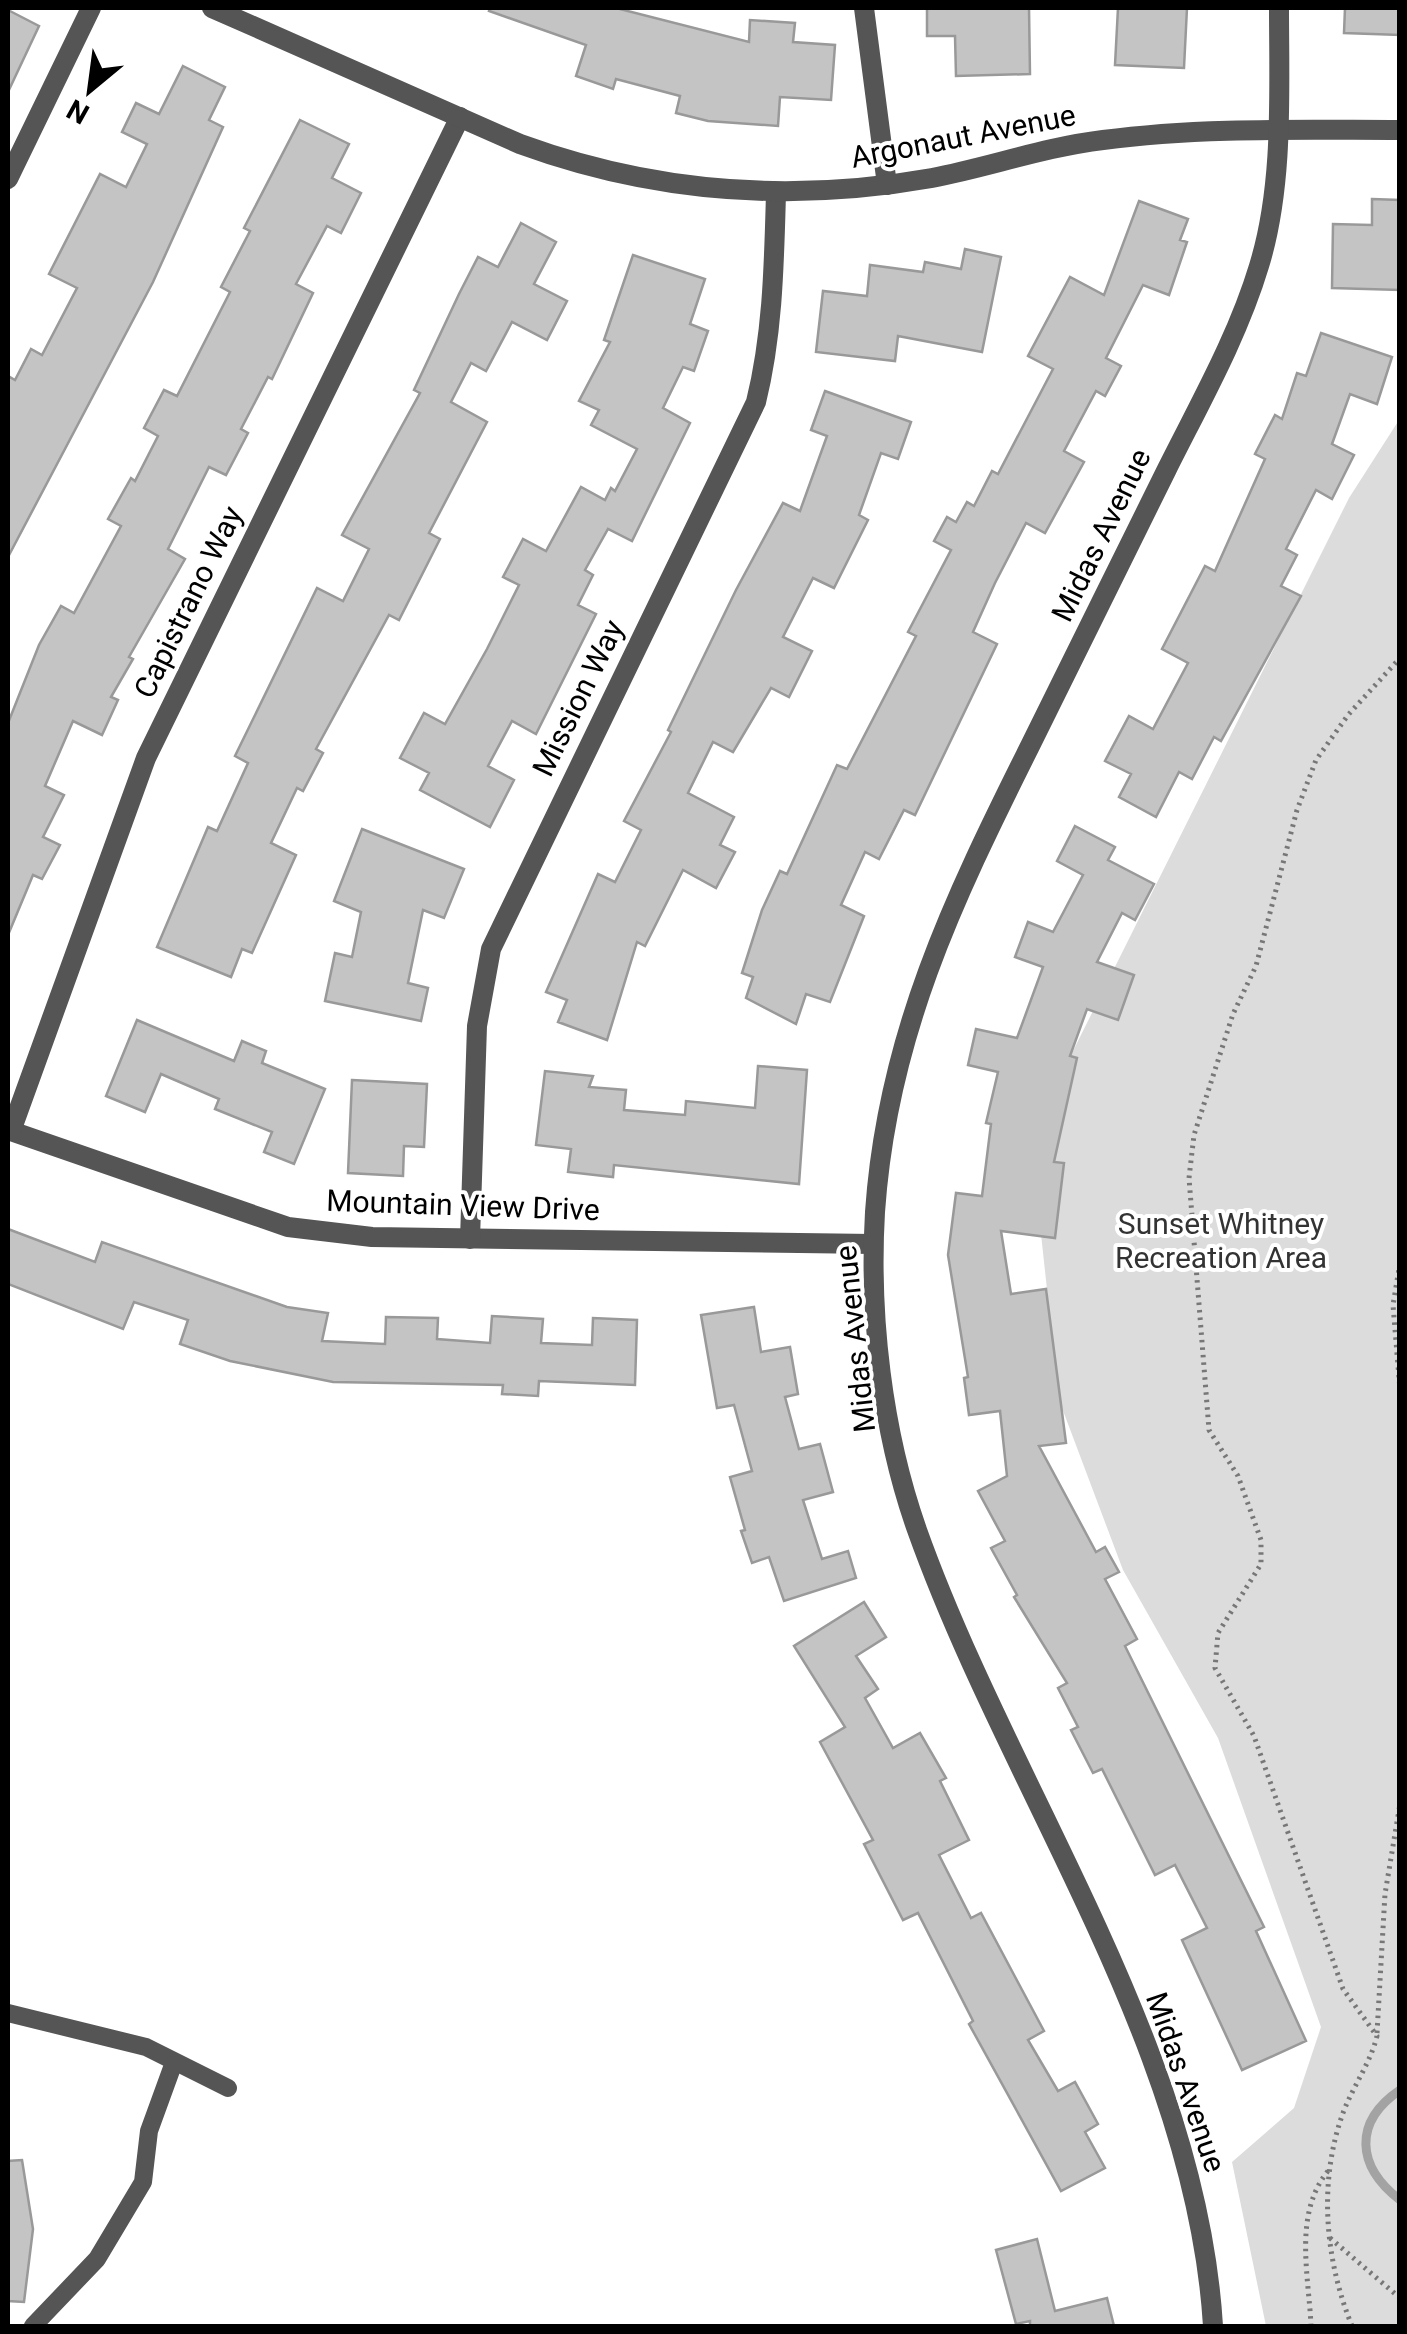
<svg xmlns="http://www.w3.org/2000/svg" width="1407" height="2334" viewBox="0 0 1407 2334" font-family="Roboto,sans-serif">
<rect width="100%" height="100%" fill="#fff"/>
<polygon fill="#dcdcdc" points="1399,420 1399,2326 1266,2326 1232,2162 1294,2108 1321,2027 1218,1738 1123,1570 1059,1400 1041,1234 1068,1061 1349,498"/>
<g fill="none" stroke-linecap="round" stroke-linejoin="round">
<path stroke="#a3a3a3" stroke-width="9" d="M1400,2090c-47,32 -44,76 0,110"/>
</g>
<g fill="#c4c4c4" stroke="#999" stroke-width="2.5">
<polygon points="490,8 616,8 749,42 750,20 795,23 793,42 835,45 831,100 780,97 778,126 708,121 676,113 680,96 616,79 613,89 576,76 586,45 489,11"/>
<polygon points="927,8 1029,8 1030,74 956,76 955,36 927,36"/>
<polygon points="1118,8 1187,8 1184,68 1115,65"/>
<polygon points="1345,8 1400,8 1400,35 1344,33"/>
<polygon points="8,10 39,26 8,92"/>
<polygon points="183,66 225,87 209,120 223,127 153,282 8,557 8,376 15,380 31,349 42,355 77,288 49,274 100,174 126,187 147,144 122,132 136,103 159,114"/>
<polygon points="300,120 349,144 332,178 361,193 341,233 327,226 296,284 313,293 272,379 268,377 241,429 248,433 226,475 209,467 168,549 185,559 129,657 133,659 111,697 118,700 102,735 73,721 45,786 64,795 43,837 60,845 42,879 33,875 8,935 8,723 39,645 61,606 74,613 121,526 108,519 131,478 135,481 158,436 144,428 164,390 177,396 230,292 221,287 250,231 244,228"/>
<polygon points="1372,199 1400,200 1400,290 1332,288 1333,224 1372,225"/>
<polygon points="1139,201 1188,219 1180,240 1187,242 1169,295 1143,285 1106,358 1121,366 1105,396 1096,391 1064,451 1084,462 1045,533 1026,523 995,583 973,632 997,644 915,815 904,810 879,859 865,852 841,905 864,916 830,1002 806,994 796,1024 746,998 753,977 742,973 762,910 780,871 787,874 837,765 847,769 916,636 908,632 951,550 934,541 947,517 956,522 967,502 974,506 992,471 998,474 1053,369 1028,356 1070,277 1104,295"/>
<polygon points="521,223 556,242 534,284 567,301 547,340 512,322 486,371 471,363 451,402 487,422 429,533 440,539 399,620 389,615 316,749 323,753 303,791 297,788 271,843 296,855 252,953 242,949 231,977 157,947 208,827 217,831 248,763 235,756 317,588 343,601 369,549 342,535 420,393 414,390 459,294 478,257 498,267"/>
<polygon points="965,249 1001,257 982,352 898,336 895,361 816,352 823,291 867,296 870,265 923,272 925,262 961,269"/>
<polygon points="633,255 705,279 690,324 708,331 694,371 683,367 663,408 690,423 632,541 608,529 585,570 593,575 578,605 596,614 536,734 512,721 488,766 514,780 490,827 420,790 429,773 400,758 424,713 445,724 487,649 519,585 503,577 523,539 546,551 581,487 605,500 611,488 615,491 637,449 591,425 599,410 579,401 610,342 604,340"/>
<polygon points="1321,333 1392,357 1377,404 1350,394 1332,444 1354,455 1332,499 1316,490 1286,549 1297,555 1281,586 1301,596 1221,741 1214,737 1192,779 1179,772 1156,817 1119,797 1131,774 1105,761 1129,716 1153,729 1188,663 1162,649 1205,566 1215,571 1265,459 1255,454 1275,415 1282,419 1297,373 1306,376"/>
<polygon points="825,391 911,422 898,459 881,453 859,515 868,520 834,588 813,578 783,637 812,651 789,697 771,688 733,752 713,742 688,793 734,817 720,845 735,852 716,888 683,870 645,946 637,942 607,1040 558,1022 567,1000 546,992 598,874 615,882 641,830 624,821 671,732 668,730 736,590 783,503 800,511 827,436 811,430"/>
<polygon points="1075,826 1115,847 1108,860 1154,884 1135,920 1122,913 1097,962 1134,975 1118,1020 1087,1009 1070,1056 1077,1058 1054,1162 1064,1163 1055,1238 1001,1231 1011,1294 1046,1289 1066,1443 1039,1446 1096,1552 1105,1547 1119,1572 1105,1579 1137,1639 1125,1646 1264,1927 1256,1931 1306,2041 1242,2070 1182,1940 1207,1928 1175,1865 1155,1875 1102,1769 1093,1773 1071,1730 1078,1727 1058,1688 1067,1683 1014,1597 1017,1595 991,1548 1005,1541 978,1491 1007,1476 1000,1411 969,1415 964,1378 968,1377 948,1255 956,1193 982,1196 991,1124 986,1123 998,1072 968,1065 976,1029 1017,1038 1043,967 1015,957 1028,922 1053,932 1083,875 1057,861"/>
<polygon points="362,829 464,869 444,918 423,910 408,983 428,988 421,1021 325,1001 335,953 352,957 361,912 334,901"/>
<polygon points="137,1020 234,1061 242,1041 266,1051 262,1063 325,1089 294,1164 264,1152 272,1132 215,1109 219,1099 161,1074 145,1112 106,1096"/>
<polygon points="758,1066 807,1070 799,1184 614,1165 613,1177 568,1172 571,1149 536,1145 545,1071 593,1076 589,1087 626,1090 624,1110 685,1115 686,1101 755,1108"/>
<polygon points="352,1080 427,1084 424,1147 404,1146 403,1176 348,1173"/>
<polygon points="8,1229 95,1262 102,1242 287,1307 328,1313 322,1341 385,1344 386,1317 438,1318 437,1339 490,1343 492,1316 543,1319 541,1343 592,1345 593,1318 637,1320 635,1385 539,1381 538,1396 502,1394 503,1385 333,1382 230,1361 180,1344 188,1320 134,1302 123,1329 8,1284"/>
<polygon points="754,1307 761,1352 790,1347 798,1394 785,1397 799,1449 820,1444 833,1492 803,1500 822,1559 848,1551 856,1578 784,1601 769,1557 752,1563 741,1531 745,1530 730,1477 752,1471 734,1405 717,1408 701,1315"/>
<polygon points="864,1602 886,1637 856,1656 878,1689 865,1698 893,1748 920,1733 946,1778 940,1781 969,1840 939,1855 971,1918 981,1913 1044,2031 1028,2040 1058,2091 1075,2082 1098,2124 1085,2132 1105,2168 1061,2191 969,2024 973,2021 918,1913 903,1920 864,1844 873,1840 820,1742 845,1727 794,1646"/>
<polygon points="22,2160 33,2229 24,2302 8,2301 8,2161"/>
<polygon points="1037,2239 1055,2311 1107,2298 1114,2326 1030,2326 1030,2321 1016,2324 996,2250"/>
</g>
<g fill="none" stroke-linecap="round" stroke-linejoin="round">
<g stroke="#777" stroke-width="5" stroke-dasharray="2.5 5" stroke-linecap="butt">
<polyline points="1400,1263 1393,1305 1400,1390"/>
<polyline points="1377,2033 1385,1894 1400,1804"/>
<polyline points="1330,2238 1400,2298"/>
<path d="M1311,2326c-2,-50 -18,-112 17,-155"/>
<path d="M1352,2326c-27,-66 -34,-144 -9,-213 10,-27 27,-49 34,-77l-34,-47 -89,-253 -39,-68 3,-35 43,-69v-24l-23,-64 -29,-46 -20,-252 5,-43 39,-121 23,-48 41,-156 19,-50 32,-45 52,-57"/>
</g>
<g stroke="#555" stroke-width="18">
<polyline points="8,2013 146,2047 228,2088"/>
<polyline points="33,2326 97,2259 143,2182 149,2131 173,2065"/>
</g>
<g stroke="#555" stroke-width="20">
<polyline points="864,8 887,185"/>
<polyline points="8,179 91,8"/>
<polyline points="8,1130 288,1227 372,1237 873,1244"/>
<polyline points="11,1131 146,758 460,117"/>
<path d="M470,1239l7,-213 14,-77 265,-547c17,-69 18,-138 20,-209"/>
</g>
<g stroke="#555" stroke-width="20">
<path d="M212,8l308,136c134,49 271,59 412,34 57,-11 113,-31 171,-38 98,-13 198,-10 297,-10"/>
<path d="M1213,2326c-17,-282 -203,-535 -296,-796 -35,-99 -48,-214 -42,-318 12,-175 78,-312 155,-466 46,-92 91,-185 137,-277 33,-66 71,-133 92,-203 25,-81 20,-175 20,-258"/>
</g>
</g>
<g text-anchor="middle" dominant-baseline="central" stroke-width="8" stroke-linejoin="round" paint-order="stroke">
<g font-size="30" fill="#000" stroke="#fff">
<text transform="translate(963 136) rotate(-11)">Argonaut Avenue</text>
<text transform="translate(1101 535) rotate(-64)">Midas Avenue</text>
<text transform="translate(188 602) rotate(-64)">Capistrano Way</text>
<text transform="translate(578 698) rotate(-64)">Mission Way</text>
<text transform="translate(463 1205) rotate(2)">Mountain View Drive</text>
<text transform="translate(855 1339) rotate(-96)">Midas Avenue</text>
<text transform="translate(1186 2082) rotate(71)">Midas Avenue</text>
</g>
<g font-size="30" fill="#333" stroke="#fff">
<text x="1221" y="1223">Sunset Whitney<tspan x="1221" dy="34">Recreation Area</tspan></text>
</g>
</g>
<rect width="1407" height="2334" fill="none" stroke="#000000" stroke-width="20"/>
<g transform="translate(90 90) rotate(209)" stroke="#ffffff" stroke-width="8" paint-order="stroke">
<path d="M0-8L18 38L0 25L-18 38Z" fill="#000000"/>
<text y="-15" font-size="28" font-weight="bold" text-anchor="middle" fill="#000000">N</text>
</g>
</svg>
